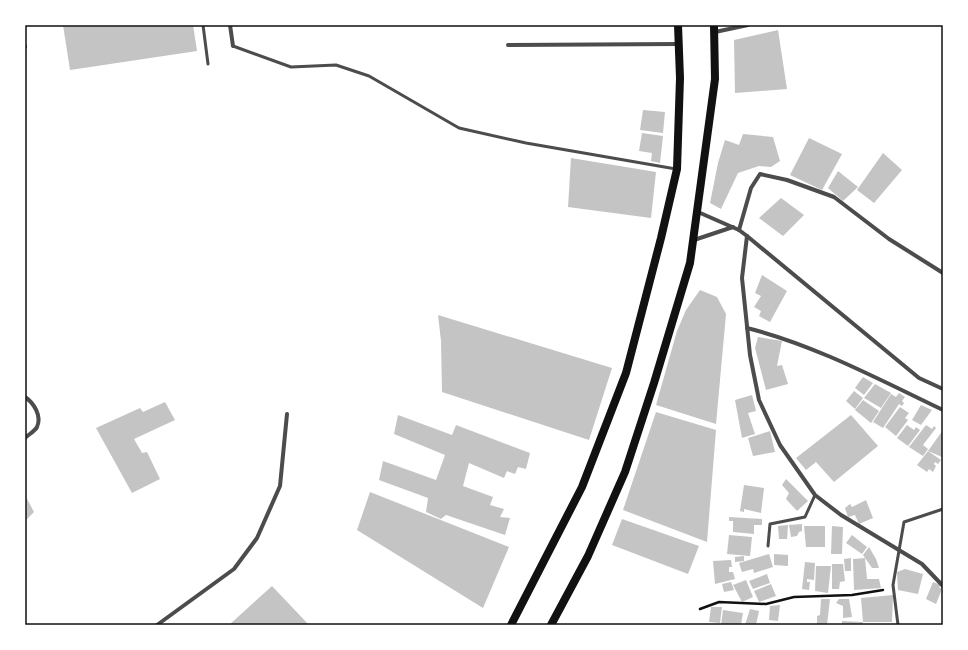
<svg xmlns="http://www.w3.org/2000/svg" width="968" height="650" viewBox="0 0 968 650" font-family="'Work Sans',sans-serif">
<rect width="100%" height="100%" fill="#fff"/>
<g fill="#c4c4c4">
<polygon points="63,25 193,25 197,51 70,70"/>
<polygon points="778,30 787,89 735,93 734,40"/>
<polygon points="643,110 665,112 663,133 640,130"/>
<polygon points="642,133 663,136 660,163 651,161 652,153 639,151"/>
<polygon points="743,134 773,137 780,161 771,167 759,166 738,173 721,209 710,203 718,163 725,140 739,145"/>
<polygon points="809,138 842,154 822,190 790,175"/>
<polygon points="883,153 902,170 874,203 857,190"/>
<polygon points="571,158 656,172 651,218 568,207"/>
<polygon points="838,171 858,187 843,201 828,188"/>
<polygon points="781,198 804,215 783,236 759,218"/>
<polygon points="762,275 787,291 770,322 759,316 761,311 754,307 761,296 755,293"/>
<polygon points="700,290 717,297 726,314 716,424 656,405 677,331 686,310"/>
<polygon points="438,315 612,368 589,440 442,392 441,341"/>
<polygon points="758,337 782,341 777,366 782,365 788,384 766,390 755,348"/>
<polygon points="863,377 873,383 864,395 855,388"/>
<polygon points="875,384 891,393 881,408 864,398"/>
<polygon points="854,391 863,398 855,409 846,401"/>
<polygon points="899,393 905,397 902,401 904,403 902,406 899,404 883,428 873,422 891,394 896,397"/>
<polygon points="752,395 756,411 748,413 755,434 742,438 735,400"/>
<polygon points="863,400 879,411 871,423 855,410"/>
<polygon points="165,402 175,420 134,439 142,453 147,452 160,479 132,493 96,428 140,408 143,412"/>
<polygon points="921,405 932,410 921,425 912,420"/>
<polygon points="900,407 909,413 905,418 908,420 896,436 885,427"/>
<polygon points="656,412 716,430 707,542 623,510"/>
<polygon points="398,415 452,435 456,425 530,453 526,469 518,467 515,474 507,471 504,478 469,463 463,486 493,497 490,505 504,509 500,517 510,518 505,535 446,515 441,519 426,512 428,498 379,480 383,461 436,480 445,455 394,434"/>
<polygon points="851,415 878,446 834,482 816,462 806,470 796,458"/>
<polygon points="907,425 914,430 916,427 920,430 908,446 897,438"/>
<polygon points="926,425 932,429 934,426 936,428 923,445 928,449 923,456 909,447"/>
<polygon points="943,430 943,457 942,457 928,451"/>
<polygon points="770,431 775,452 753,456 748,438"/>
<polygon points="928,451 941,460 938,464 935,462 934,464 936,466 933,472 929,469 927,472 917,465"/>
<polygon points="786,479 808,501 797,511 786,499 789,493 782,485"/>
<polygon points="744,485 764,488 761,513 744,509 744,512 740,511"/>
<polygon points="370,492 509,547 483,608 357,530"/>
<polygon points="25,495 34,512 25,521"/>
<polygon points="866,500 873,518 859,524 855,515 848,517 845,508 850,504 852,507"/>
<polygon points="729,517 762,519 762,525 754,525 754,534 733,532 733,521 729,521"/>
<polygon points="622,519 699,546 688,574 612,545"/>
<polygon points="802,524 802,531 799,532 797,536 791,537 789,525"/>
<polygon points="788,525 787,539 779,539 778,526"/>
<polygon points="804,526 825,526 825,547 806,547"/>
<polygon points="832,526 843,527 842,554 831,554"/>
<polygon points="729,535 752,537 750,556 727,554"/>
<polygon points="852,535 867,547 862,554 846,543"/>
<polygon points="869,547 876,559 879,568 872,568 863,555"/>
<polygon points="769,554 773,567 754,573 753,569 742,572 739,563"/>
<polygon points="774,554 788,555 788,566 774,565"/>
<polygon points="744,556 744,561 735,562 735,557"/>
<polygon points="851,558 851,571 845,571 844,559"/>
<polygon points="865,558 867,579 879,579 881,588 854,590 853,559"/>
<polygon points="731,560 732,567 729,567 729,572 733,572 735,579 715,584 713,561"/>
<polygon points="805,562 815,563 814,580 807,579 807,582 810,582 809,590 802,589"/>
<polygon points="832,564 843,564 845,581 840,582 839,589 832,589"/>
<polygon points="816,566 831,566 828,593 815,591"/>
<polygon points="905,569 923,574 918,594 898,590 897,572"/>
<polygon points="767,574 770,583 753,589 749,581"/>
<polygon points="746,580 753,597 742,602 733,585"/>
<polygon points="731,582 734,590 724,592 722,584"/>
<polygon points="933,582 941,585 939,587 942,589 936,604 926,599"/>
<polygon points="771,584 776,596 759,602 754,591"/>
<polygon points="272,586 309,625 229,625"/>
<polygon points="893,595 892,622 863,622 861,598"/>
<polygon points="821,599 830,599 827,625 817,625 817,616 820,615"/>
<polygon points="839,599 849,599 852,617 843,618 843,606 836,603"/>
<polygon points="780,605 778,621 769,620 770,606"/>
<polygon points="711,607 722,607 720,623 709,622"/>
<polygon points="750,609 759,611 756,625 745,625"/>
<polygon points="723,610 743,613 741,625 721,625"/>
<polygon points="842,621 863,622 862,625 842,625"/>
</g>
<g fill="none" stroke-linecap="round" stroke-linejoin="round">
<polyline stroke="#111" stroke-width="2.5" points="700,609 719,602 766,604 794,597 852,595 883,590"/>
<g stroke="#4c4c4c" stroke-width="3">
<polyline points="203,25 208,64"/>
<polyline points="233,46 291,67 336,65 369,76 459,128 526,143 676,169"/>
<polyline points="768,546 770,524 805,517 815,495"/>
<polyline points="898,625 893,585 904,522 943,509"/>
</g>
<g stroke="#4c4c4c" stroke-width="4">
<polyline points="230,25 233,46"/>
<polyline points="715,32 748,25"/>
<polyline points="508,45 679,44"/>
<polyline points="25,46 25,47"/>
<polyline points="698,212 739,230 747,236 919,378 943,389"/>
<polyline points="739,230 751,188 760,174 787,180 834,197 889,239 943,273"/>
<polyline points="747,236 742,278 750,355 759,400 780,445 815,495 841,515 922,564 943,586"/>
<polyline points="694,240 733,227"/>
<path d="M747,328c68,17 133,52 196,82"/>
<path d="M25,397c9,6 17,19 12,30 -2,4 -9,8 -12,11"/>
<polyline points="157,625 234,569 257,538 280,486 287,414"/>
</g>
<g stroke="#111" stroke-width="8">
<polyline points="511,625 582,487 626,373 661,238 677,169 680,78 678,25"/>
<polyline points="551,625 588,556 625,472 654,383 690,263 715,79 714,25"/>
</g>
</g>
<rect width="968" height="650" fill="none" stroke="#ffffff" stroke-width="52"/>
<rect x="26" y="26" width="916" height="598" fill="none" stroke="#111" stroke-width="1.5"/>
</svg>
